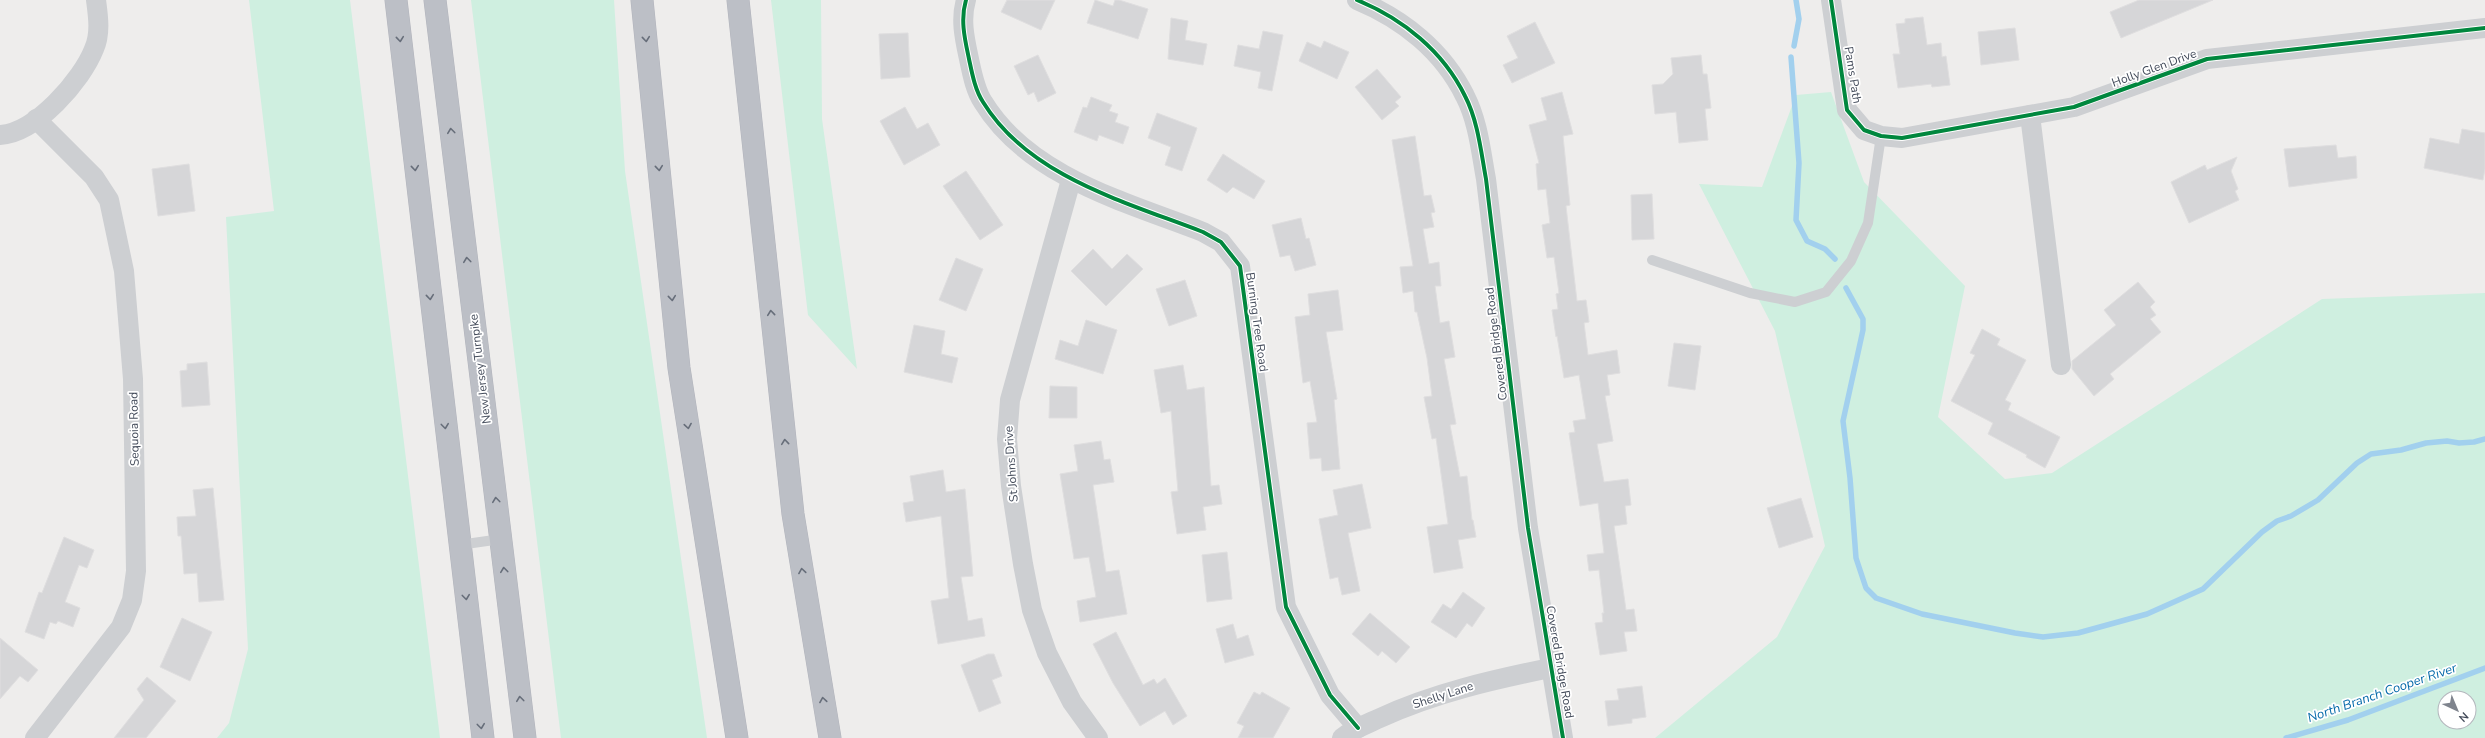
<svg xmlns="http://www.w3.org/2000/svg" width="2485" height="738" viewBox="0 0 2485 738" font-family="'Nunito Sans',sans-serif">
<rect width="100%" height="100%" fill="#eeedec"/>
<g fill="#cfefe0" fill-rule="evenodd">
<polygon points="249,0 350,0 440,738 217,738 229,723 248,649 226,217 274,211"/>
<polygon points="471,0 614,0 625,171 707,738 561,738"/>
<polygon points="771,0 821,0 822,119 857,369 808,315"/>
<path d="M1831,92l33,90 101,104 -27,131 67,62 47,-6 270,-174 163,-6v445h-830l122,-101 48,-91 -50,-215 -76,-147 63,3 34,-92zM2445,698h24v24h-24z"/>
</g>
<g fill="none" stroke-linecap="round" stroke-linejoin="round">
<g stroke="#a2d0ee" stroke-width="5.5">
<polyline points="1794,46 1799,19 1796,0"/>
<polyline points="1791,57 1799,163 1796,220 1807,241 1825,249 1835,259"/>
<polyline points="1846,288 1863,319 1863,330 1843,421 1850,478 1856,558 1866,588 1876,598 1922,614 2015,633 2043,637 2078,633 2147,614 2203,589 2262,532 2277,521 2291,516 2318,500 2357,463 2371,454 2401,450 2426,443 2447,441 2459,443 2474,442 2485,439"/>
<polyline points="2286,738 2348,720 2485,668"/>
</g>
</g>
<g fill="#d6d6d8" stroke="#dfdedf">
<polygon points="1007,0 1055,0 1041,30 1001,12"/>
<polygon points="1095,0 1113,6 1115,0 1119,0 1148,9 1138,39 1087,23"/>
<polygon points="2139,0 2213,0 2121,38 2110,12"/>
<polygon points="1923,17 1927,45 1941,43 1942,57 1946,56 1950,85 1932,87 1931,84 1898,88 1893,54 1900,54 1896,24 1905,23 1905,19"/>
<polygon points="1171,18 1188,21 1185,40 1207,44 1203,65 1168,59"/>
<polygon points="1535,22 1555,63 1512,83 1503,65 1518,58 1507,36"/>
<polygon points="2015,28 2019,60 1981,65 1978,32"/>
<polygon points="1263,31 1283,35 1272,91 1258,88 1261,72 1234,66 1238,45 1259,49"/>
<polygon points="908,33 910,77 881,79 879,34"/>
<polygon points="1324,41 1349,52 1337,79 1299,61 1307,42 1321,48"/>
<polygon points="1038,55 1056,93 1038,102 1034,92 1028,95 1014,66"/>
<polygon points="1701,55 1703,74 1707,74 1711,108 1705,109 1708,140 1679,143 1676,112 1655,114 1652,85 1663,84 1673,74 1671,58"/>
<polygon points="1377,69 1401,97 1395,102 1399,106 1382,120 1355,87"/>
<polygon points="1562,92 1573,134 1563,136 1570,205 1566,206 1577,301 1586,300 1589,322 1584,323 1588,355 1617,350 1620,373 1607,375 1610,395 1605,396 1613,441 1597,444 1604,482 1628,479 1631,505 1625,506 1627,524 1614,526 1626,610 1634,609 1637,631 1624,632 1627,651 1600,655 1595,623 1603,622 1602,613 1604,613 1599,570 1589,571 1587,555 1604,553 1598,503 1580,506 1569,433 1575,432 1573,421 1586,419 1579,375 1564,378 1557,336 1556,337 1552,310 1558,309 1556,294 1559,293 1554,257 1547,258 1542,225 1550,223 1546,189 1538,190 1536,164 1539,163 1529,125 1547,120 1541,98"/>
<polygon points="1091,97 1112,105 1109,111 1118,114 1115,122 1129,127 1123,144 1099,135 1097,141 1074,132 1083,107 1087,108"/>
<polygon points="905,107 917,129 928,123 940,145 904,165 880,121"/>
<polygon points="1157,113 1197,128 1182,171 1165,165 1171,147 1148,138"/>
<polygon points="2462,129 2485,133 2485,169 2483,180 2424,168 2430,138 2459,144"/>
<polygon points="1415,136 1424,196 1431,195 1435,212 1431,213 1434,227 1423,229 1429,264 1439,262 1441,286 1435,286 1440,323 1449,321 1455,357 1444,359 1456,424 1450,425 1460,477 1467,476 1472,520 1473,520 1476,537 1458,540 1463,568 1434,573 1427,527 1448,524 1436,438 1432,439 1424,397 1432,396 1427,358 1417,312 1415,312 1413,291 1403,293 1400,267 1413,266 1392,140"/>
<polygon points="2336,145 2338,158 2356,156 2357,178 2289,187 2284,149"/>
<polygon points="1223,154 1265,181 1254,199 1233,187 1227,193 1207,180"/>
<polygon points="2237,157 2231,171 2238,189 2235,191 2239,200 2189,223 2171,182 2205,165 2207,170"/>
<polygon points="189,164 195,211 158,216 152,169"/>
<polygon points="966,171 1003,225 980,240 943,186"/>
<polygon points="1652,194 1654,239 1632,240 1631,195"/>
<polygon points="1301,218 1306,239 1309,238 1316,265 1295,271 1290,255 1280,257 1272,225"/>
<polygon points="1093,249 1112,269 1127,254 1143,269 1106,306 1071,271"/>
<polygon points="956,258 983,269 966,311 939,300"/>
<polygon points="1185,280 1197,316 1169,326 1156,289"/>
<polygon points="2138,282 2155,302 2150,307 2156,315 2150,319 2161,332 2110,374 2114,379 2094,396 2072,369 2072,361 2116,325 2104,310"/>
<polygon points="1338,290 1343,330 1326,332 1337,399 1334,400 1340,469 1322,471 1321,458 1310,459 1307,423 1317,422 1310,381 1303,383 1295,317 1310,315 1308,294"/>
<polygon points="1086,320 1117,330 1103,374 1055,359 1060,340 1078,346"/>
<polygon points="914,325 945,331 941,354 958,358 952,383 904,372"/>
<polygon points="1982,329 2000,339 1997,345 2026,360 2005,400 2011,403 2008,410 2060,437 2045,468 2026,457 2027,455 1988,434 1993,423 1951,401 1975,355 1970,353"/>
<polygon points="1674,343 1701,346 1695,390 1668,386"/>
<polygon points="207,362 210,405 182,407 180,371 187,370 187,364"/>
<polygon points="1183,365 1187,390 1204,387 1211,486 1219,485 1222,504 1203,507 1206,530 1177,534 1171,492 1178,491 1171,411 1161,413 1154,370"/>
<polygon points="1050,386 1077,387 1077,418 1049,418"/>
<polygon points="1101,441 1104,460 1110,459 1114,482 1093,485 1106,572 1119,570 1127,614 1080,622 1077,601 1096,597 1089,557 1074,559 1060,474 1078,471 1074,445"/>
<polygon points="943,470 946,492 965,489 973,576 961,577 968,621 982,618 985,636 938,644 931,601 949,598 941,516 906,522 903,503 914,501 910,476"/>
<polygon points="1362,484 1371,528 1348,533 1360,591 1342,595 1338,577 1330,579 1319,519 1338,515 1333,490"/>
<polygon points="213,488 224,600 199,602 197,573 184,574 181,536 178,536 177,517 196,516 193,490"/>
<polygon points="1801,498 1813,537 1779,548 1767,508"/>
<polygon points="64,537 94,550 87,568 79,565 65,602 80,608 73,627 58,621 56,624 50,622 44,639 25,632 39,592 42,593"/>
<polygon points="1227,552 1232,599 1207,602 1202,555"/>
<polygon points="1463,592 1485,608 1472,627 1467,623 1456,638 1431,622 1443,604 1451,609"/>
<polygon points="1370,613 1410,647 1396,663 1382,651 1378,656 1352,634"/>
<polygon points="182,618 212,632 190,681 160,667"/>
<polygon points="1233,624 1237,639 1248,635 1254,655 1225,663 1216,629"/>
<polygon points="1116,632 1143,685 1154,679 1157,684 1165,678 1187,716 1173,725 1165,711 1140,726 1113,683 1093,644"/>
<polygon points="0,638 38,670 28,682 20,676 0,699"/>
<polygon points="988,654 994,654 1002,676 992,680 1001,703 979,712 961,665"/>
<polygon points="147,677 176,701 146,738 114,738 144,700 137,689"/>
<polygon points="1642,686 1646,717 1632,719 1632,723 1608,726 1605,701 1619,700 1617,689"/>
<polygon points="1254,692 1260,695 1262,692 1290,708 1273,738 1238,738 1244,726 1237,723"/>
</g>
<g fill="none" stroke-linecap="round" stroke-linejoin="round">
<g stroke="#b2b4bc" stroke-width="23">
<g id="motorway">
<polyline points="396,0 483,738"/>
<polyline points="435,0 525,738"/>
<polyline points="642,0 679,368 737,738"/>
<polyline points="738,0 793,514 830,738"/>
</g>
</g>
<g stroke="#cdcfd2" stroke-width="10">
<polyline points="1652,260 1750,293 1795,302 1826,292 1851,261 1868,223 1881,136"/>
<polyline points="459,545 501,539"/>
</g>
<g stroke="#cdcfd2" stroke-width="20">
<path d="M966,0c-6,20 -1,40 3,59 3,14 6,31 14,43 46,75 143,100 220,130l18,10 19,24 46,341 44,88 28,33"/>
<path d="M1357,0c46,19 86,51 108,96 13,25 16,56 21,83l42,349 35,210"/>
<polyline points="1831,0 1847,110 1864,130 1881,136 1902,138 2074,107 2207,59 2485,28"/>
<polyline points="2030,115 2061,365"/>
<path d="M0,135c36,-2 82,-55 94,-86 7,-15 4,-34 2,-49"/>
<polyline points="1071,180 1010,400 1007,439 1011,486 1023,564 1032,610 1047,653 1072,702 1098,738"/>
<polyline points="35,738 121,627 132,600 136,571 133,379 124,271 109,200 94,177 36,119"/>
<path d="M1342,738c11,-9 25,-14 38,-20 54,-25 112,-38 170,-50"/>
</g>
<use href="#motorway" stroke="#bcbfc6" stroke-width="22"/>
<g stroke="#fff" stroke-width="6">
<g id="cycleway">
<path d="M966,0c-6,20 -1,40 3,59 3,14 6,31 14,43 46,75 143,100 220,130l18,10 19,24 46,341 44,88 28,33"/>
<path d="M1357,0c46,19 86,51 108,96 13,25 16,56 21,83l42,349 35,210"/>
<polyline points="1831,0 1847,110 1864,130 1881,136 1902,138 2074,107 2207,59 2485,28"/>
</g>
</g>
<use href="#cycleway" stroke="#00873e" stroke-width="4"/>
</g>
<defs><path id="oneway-chevron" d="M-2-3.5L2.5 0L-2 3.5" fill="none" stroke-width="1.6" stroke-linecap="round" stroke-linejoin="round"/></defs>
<g stroke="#676e7a">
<use href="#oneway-chevron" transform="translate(400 39) rotate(84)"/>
<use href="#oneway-chevron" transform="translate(646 39) rotate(84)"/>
<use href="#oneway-chevron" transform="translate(451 131) rotate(-97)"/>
<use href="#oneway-chevron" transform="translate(415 168) rotate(84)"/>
<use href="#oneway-chevron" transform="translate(659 168) rotate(84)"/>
<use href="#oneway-chevron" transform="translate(467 260) rotate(-97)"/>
<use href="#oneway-chevron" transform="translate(430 297) rotate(84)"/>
<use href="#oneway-chevron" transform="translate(672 298) rotate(84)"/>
<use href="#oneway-chevron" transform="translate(771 313) rotate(-96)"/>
<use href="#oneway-chevron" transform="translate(445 426) rotate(83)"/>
<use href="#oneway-chevron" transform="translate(688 426) rotate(81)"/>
<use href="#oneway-chevron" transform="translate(785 442) rotate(-96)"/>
<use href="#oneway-chevron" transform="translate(496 500) rotate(-97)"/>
<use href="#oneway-chevron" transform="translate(504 570) rotate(-97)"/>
<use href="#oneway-chevron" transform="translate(802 571) rotate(-99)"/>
<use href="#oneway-chevron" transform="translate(466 597) rotate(83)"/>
<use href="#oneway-chevron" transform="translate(520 699) rotate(-97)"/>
<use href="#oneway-chevron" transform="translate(823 700) rotate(-99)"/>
<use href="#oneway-chevron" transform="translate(481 726) rotate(83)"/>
</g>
<g text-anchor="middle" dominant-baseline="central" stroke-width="3.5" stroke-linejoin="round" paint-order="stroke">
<g font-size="12" fill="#434b5a" stroke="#fff">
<text transform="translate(2154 68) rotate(-20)">Holly Glen Drive</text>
<text transform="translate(1853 75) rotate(81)">Pams Path</text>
<text transform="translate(1257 322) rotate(82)">Burning Tree Road</text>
<text transform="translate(1496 344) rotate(-97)">Covered Bridge Road</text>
<text transform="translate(480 369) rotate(-97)">New Jersey Turnpike</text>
<text transform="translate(134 429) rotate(-91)">Sequoia Road</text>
<text transform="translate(1011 464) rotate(-94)">St Johns Drive</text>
<text transform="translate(1560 662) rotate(80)">Covered Bridge Road</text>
<text transform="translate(1443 695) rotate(-18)">Shelly Lane</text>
</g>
<g font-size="13" font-style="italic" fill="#066aaa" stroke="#fff">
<text transform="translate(2382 693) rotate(-19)">North Branch Cooper River</text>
</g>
</g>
<g transform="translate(2457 710) rotate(136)"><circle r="19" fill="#ffffff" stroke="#b4b7bd"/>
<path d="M0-3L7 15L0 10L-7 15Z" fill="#7f848d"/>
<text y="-6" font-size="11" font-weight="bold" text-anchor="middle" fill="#434b5a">N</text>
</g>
</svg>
